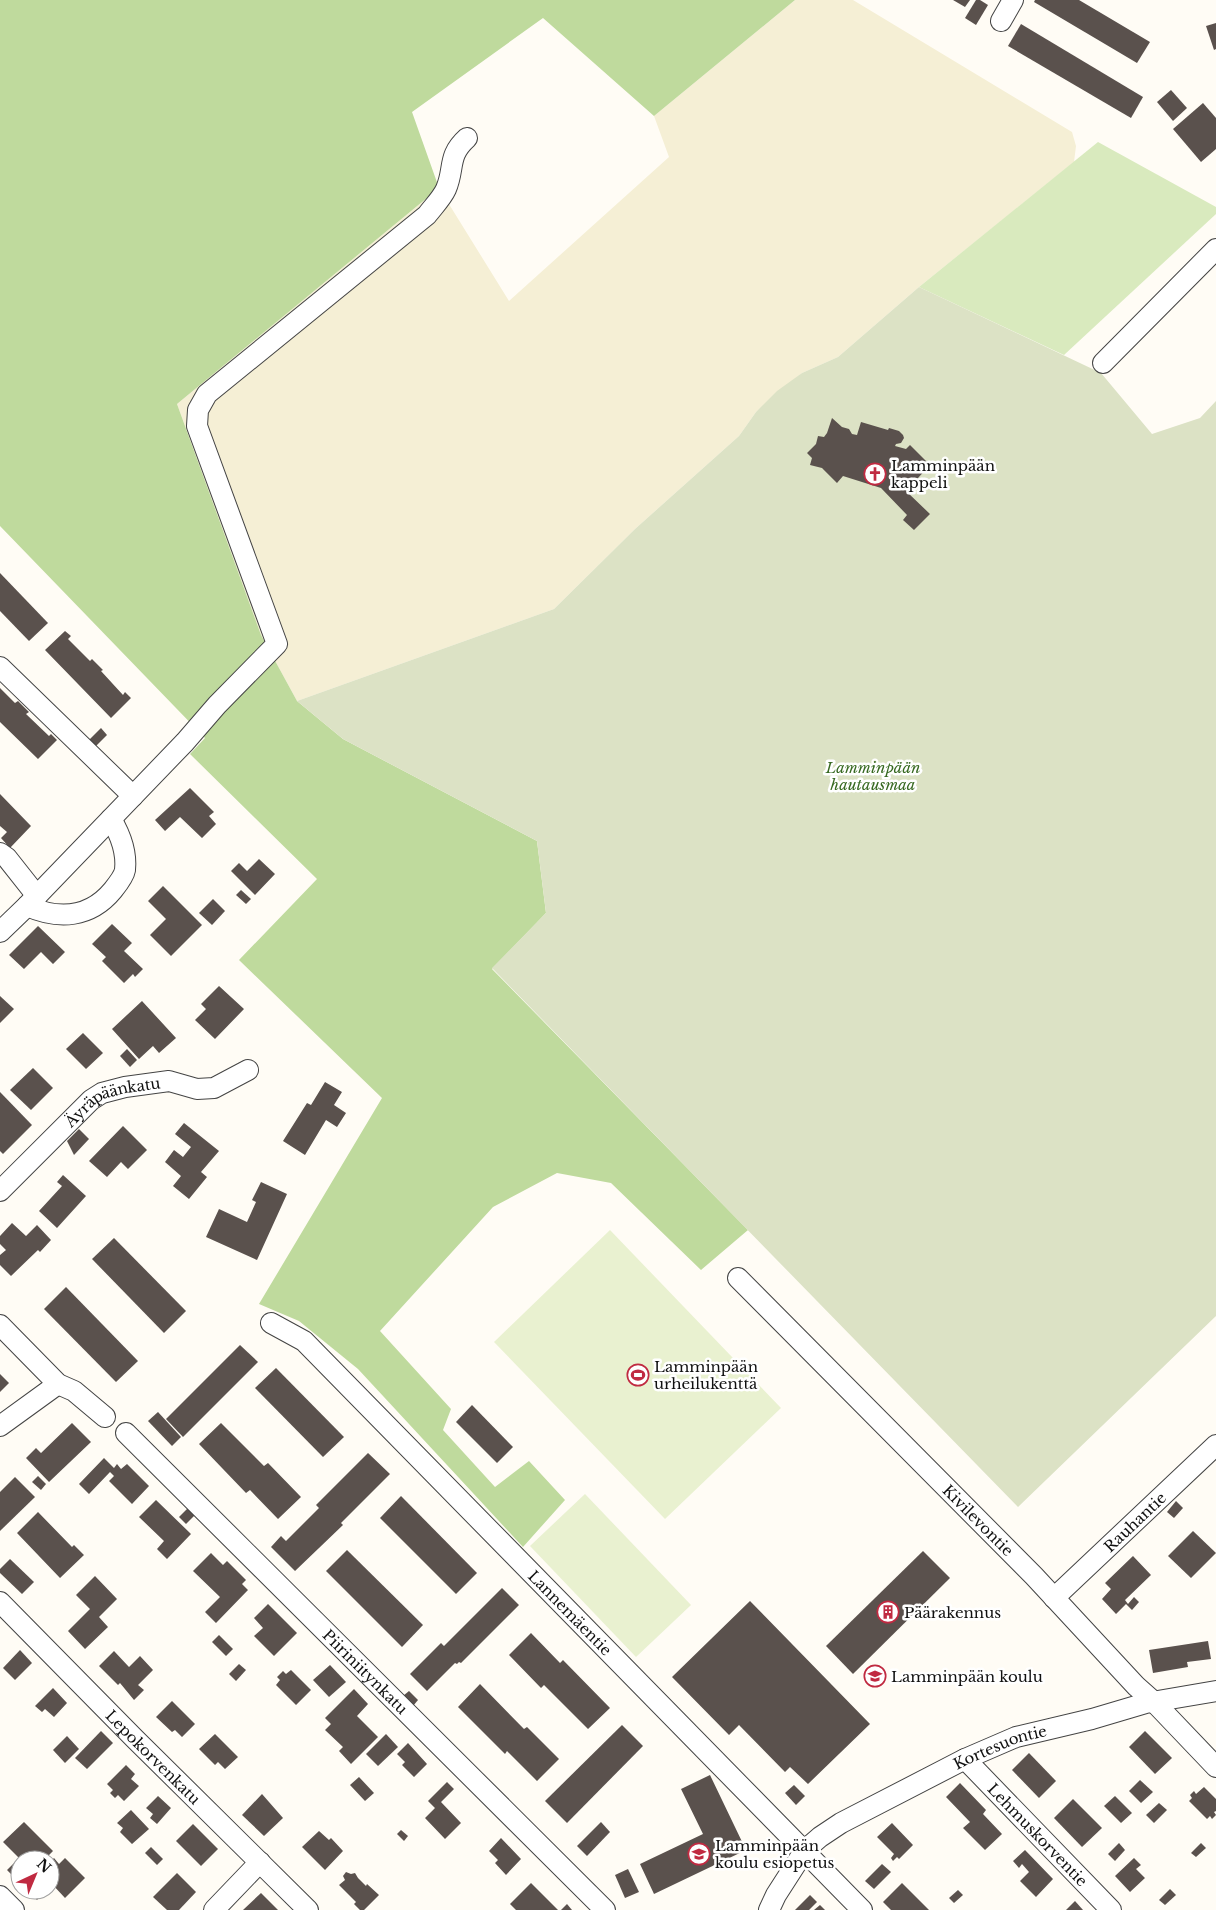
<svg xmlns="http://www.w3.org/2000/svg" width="1216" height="1910" viewBox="0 0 1216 1910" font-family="'Libre Baskerville',serif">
<rect width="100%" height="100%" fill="#fffcf5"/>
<polygon fill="#f5efd5" points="795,0 853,0 1072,132 1076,146 1074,162 919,287 838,357 802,373 756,412 739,436 635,529 554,609 297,701 261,635 177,404 439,188 509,301 669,157 654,116"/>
<polygon fill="#d9eabe" points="1098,142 1216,207 1216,214 1064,355 919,287"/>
<polygon fill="#bfda9d" points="0,0 795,0 654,116 543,18 412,112 439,188 177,404 261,635 297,701 343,739 537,841 546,913 492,969 748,1230 701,1270 611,1183 557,1173 493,1207 380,1331 451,1409 443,1430 495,1487 529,1461 565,1500 523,1547 358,1369 299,1321 259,1304 382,1098 239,960 317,879 190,754 205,738 0,526"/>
<polygon fill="#dce2c5" points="919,287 1101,373 1152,434 1200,418 1216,401 1216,1316 1018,1507 492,968 546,913 537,841 343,739 297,701 554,609 635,529 739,436 756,412 777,391 802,373 838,357"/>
<g fill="#e9f1d0">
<polygon points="610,1230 781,1408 665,1519 494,1342"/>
<polygon points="585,1494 691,1605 636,1657 530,1546"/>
</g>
<g fill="#5a514d">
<polygon points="953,0 970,0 965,7"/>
<polygon points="976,0 980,0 988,5 976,25 965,18"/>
<polygon points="1035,0 1079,0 1150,42 1137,63 1034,2"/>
<polygon points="1216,23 1216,49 1214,50 1206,26"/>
<polygon points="1021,24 1143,97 1131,118 1008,46"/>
<polygon points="1171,90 1187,108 1173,121 1157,102"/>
<polygon points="1203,103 1216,118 1216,149 1201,162 1173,129"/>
<polygon points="832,418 842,427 849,429 852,434 857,435 861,422 888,430 889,428 899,431 903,435 904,438 901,443 896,444 895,446 906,449 910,445 930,465 906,491 930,514 914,530 903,520 907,515 881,488 843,476 837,483 822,468 810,465 812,458 807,453 816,444 818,436 824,437 827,433"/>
<polygon points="0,573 48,623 29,641 0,611"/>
<polygon points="65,631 71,636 68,639 90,661 92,659 103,670 101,671 123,695 125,692 131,698 111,718 45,650"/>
<polygon points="0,688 15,703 18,701 29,712 26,714 49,736 51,734 57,740 38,759 0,722"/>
<polygon points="101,728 107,735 91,751 85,744"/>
<polygon points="190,788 214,812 209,816 216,824 202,838 180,817 165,831 155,820"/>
<polygon points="0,794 31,826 10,848 1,838 7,832 0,826"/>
<polygon points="259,859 275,874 255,895 231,871 239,863 247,871"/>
<polygon points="163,886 202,925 171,956 150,935 166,919 148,901"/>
<polygon points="241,890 251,899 246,904 236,895"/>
<polygon points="213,899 225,911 212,925 199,913"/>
<polygon points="112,924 132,943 124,951 143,969 135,977 133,974 124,983 102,961 106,957 92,944"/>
<polygon points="38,926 65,952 53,964 41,952 24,969 9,955"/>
<polygon points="219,986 244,1009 215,1039 195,1020 206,1009 201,1004"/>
<polygon points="0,996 14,1009 0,1023"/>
<polygon points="142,1001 176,1038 159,1053 153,1046 139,1059 112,1029"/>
<polygon points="83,1033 103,1053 86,1069 66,1049"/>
<polygon points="127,1049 137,1060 130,1067 120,1056"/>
<polygon points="33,1068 53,1088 31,1110 10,1090"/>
<polygon points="325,1082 342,1092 334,1105 346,1113 337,1127 326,1120 305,1155 283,1141 307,1103 311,1105"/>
<polygon points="0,1092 32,1125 3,1154 0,1151"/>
<polygon points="184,1123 219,1151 201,1172 207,1177 189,1199 173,1186 181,1176 165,1162 174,1150 183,1157 191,1147 175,1134"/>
<polygon points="123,1126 147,1150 128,1169 121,1162 107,1177 89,1161"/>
<polygon points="79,1129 89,1139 74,1155 67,1141"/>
<polygon points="63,1175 86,1196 57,1228 39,1211 62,1186 57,1182"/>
<polygon points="261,1182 287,1194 257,1260 206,1237 219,1209 247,1222 256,1202 252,1200"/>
<polygon points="12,1223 26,1236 37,1225 51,1240 40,1252 38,1250 11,1276 0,1265 0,1255 6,1250 0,1244 0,1236"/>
<polygon points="114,1238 186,1311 164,1333 92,1259"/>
<polygon points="66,1287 138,1361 116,1382 44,1309"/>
<polygon points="240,1345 258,1362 183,1437 166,1419"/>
<polygon points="276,1368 344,1437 323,1457 255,1388"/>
<polygon points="0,1374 9,1383 0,1392"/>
<polygon points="472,1405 513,1447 497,1463 456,1422"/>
<polygon points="158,1412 181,1437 172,1446 148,1421"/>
<polygon points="72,1423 91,1442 49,1482 26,1458 36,1448 41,1453"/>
<polygon points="221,1423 264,1466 268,1463 301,1497 278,1519 250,1490 246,1493 199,1444"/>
<polygon points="368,1453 390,1474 341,1523 343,1525 295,1571 271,1547 281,1536 286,1541 319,1508 316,1505"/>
<polygon points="104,1458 114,1468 117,1464 121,1469 127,1464 149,1486 132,1504 109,1481 114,1476 110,1472 89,1494 79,1484"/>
<polygon points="38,1476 46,1484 41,1490 32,1482"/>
<polygon points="15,1477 35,1497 0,1531 0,1492"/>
<polygon points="401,1496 477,1573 456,1594 380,1518"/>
<polygon points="156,1500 191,1534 167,1559 157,1549 164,1541 139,1517"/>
<polygon points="1176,1501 1183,1508 1174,1518 1167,1512"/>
<polygon points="188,1508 195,1515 186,1524 179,1517"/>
<polygon points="38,1512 72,1547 74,1545 84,1555 60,1578 17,1533"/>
<polygon points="1193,1531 1216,1553 1191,1578 1168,1556"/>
<polygon points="347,1550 423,1625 402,1647 326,1571"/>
<polygon points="923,1551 950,1578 853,1674 826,1646"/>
<polygon points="211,1553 223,1565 227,1561 246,1580 242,1584 248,1590 216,1623 205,1612 220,1597 193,1571"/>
<polygon points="1133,1556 1151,1575 1125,1600 1128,1604 1134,1597 1139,1602 1132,1610 1126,1604 1116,1614 1102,1599 1111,1589 1105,1583"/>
<polygon points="10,1559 34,1582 22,1594 0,1573 0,1569"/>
<polygon points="95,1576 117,1599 99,1617 108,1627 85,1649 68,1631 90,1609 76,1595"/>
<polygon points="502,1588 519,1605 461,1663 459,1662 457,1664 455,1663 427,1691 410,1674 441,1643 444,1646"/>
<polygon points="750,1601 870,1724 808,1784 790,1767 785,1772 739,1725 729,1735 672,1677"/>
<polygon points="268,1604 297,1633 274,1656 254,1636 263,1628 254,1618"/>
<polygon points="531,1633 560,1663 563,1660 610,1708 588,1729 544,1685 541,1688 509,1655"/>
<polygon points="219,1635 233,1649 226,1656 212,1642"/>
<polygon points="1208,1641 1211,1659 1187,1662 1188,1667 1153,1673 1149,1650"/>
<polygon points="20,1650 32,1663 15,1680 3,1668"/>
<polygon points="114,1651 129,1667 140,1656 153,1670 138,1685 144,1690 134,1700 120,1683 118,1685 99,1666"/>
<polygon points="239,1664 246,1670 236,1681 229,1674"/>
<polygon points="330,1665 346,1682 329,1697 313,1680"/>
<polygon points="291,1670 311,1690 296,1705 276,1685 280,1680 277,1677 283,1671 286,1674"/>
<polygon points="480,1684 524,1729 527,1727 559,1759 537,1781 507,1751 505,1754 458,1707"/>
<polygon points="53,1688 67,1703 54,1717 45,1709 42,1712 35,1706"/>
<polygon points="354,1689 368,1704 357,1716 378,1737 351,1764 339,1751 343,1747 325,1730 331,1724 325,1718"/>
<polygon points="409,1691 418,1700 413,1706 403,1696"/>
<polygon points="172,1701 195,1724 182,1737 175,1730 172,1732 156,1717"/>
<polygon points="622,1725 643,1746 567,1823 545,1801"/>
<polygon points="101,1731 113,1743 87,1769 75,1758"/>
<polygon points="1145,1731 1172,1758 1155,1774 1129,1747"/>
<polygon points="215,1734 238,1757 225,1769 218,1762 215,1765 199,1749"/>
<polygon points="386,1734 398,1747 378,1766 366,1754"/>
<polygon points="67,1736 79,1749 65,1763 53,1750"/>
<polygon points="408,1743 427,1764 414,1777 402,1765 405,1762 397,1754"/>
<polygon points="1029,1753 1056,1781 1039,1798 1012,1770"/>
<polygon points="126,1765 135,1774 131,1779 139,1786 124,1801 118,1795 115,1798 110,1793 113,1790 107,1784"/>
<polygon points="710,1775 746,1850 654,1894 640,1864 703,1834 681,1789"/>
<polygon points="359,1777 374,1793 365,1801 350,1785"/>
<polygon points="1140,1780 1153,1792 1141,1803 1129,1791"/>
<polygon points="447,1782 454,1789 441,1802 461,1823 445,1839 425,1818 435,1808 428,1801"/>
<polygon points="960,1783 986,1810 983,1814 1002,1834 985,1850 963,1828 970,1822 946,1797"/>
<polygon points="794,1785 805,1796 796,1805 785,1793"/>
<polygon points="1204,1787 1216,1799 1216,1811 1214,1812 1216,1815 1212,1819 1210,1816 1207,1819 1189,1801 1192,1798 1190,1795 1194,1791 1196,1794"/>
<polygon points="262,1794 283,1818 264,1836 242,1815"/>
<polygon points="158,1796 171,1808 157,1824 150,1818 153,1814 146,1808"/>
<polygon points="1115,1796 1132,1813 1121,1823 1104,1806"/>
<polygon points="1073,1799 1102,1828 1082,1847 1054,1818"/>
<polygon points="1159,1803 1167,1810 1154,1823 1146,1815"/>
<polygon points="131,1810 149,1829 132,1844 120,1832 123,1828 117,1823"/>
<polygon points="24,1822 53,1851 44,1860 20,1860 20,1883 7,1870 19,1858 3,1842"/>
<polygon points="601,1822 610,1832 587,1856 577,1846"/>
<polygon points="892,1823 913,1845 899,1859 897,1857 893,1861 891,1858 894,1854 877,1837"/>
<polygon points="193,1824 218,1849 201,1866 176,1841"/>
<polygon points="401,1830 408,1836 404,1841 397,1834"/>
<polygon points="319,1831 329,1840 331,1838 343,1851 325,1870 302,1847"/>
<polygon points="501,1838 521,1859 506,1875 495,1863 498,1860 489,1851"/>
<polygon points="1119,1843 1125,1850 1115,1861 1108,1854"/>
<polygon points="1201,1843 1206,1848 1196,1857 1191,1853"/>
<polygon points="151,1847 163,1859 157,1865 145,1853"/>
<polygon points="1025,1850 1053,1879 1036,1897 1020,1881 1029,1872 1022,1864 1019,1868 1013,1861"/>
<polygon points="54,1858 59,1864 65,1858 85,1878 65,1898 52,1884 50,1886 50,1862"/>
<polygon points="1134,1858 1141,1865 1136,1869 1145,1878 1130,1892 1115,1876"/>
<polygon points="882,1864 891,1872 874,1889 865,1881"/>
<polygon points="628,1869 639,1892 625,1898 615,1875"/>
<polygon points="346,1872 351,1874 355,1873 358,1878 366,1886 367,1884 379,1895 364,1910 360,1910 354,1904 356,1902 339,1885 345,1880 343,1876"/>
<polygon points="177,1873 196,1892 179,1910 167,1910 153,1897"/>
<polygon points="531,1883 558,1910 516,1910 510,1904"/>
<polygon points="902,1883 929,1910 891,1910 883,1902"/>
<polygon points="1170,1889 1176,1895 1165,1905 1159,1900"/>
<polygon points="27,1890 46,1890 37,1900"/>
<polygon points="958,1890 963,1895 954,1903 949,1898"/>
<polygon points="261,1893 278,1910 243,1910"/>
<polygon points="810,1895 817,1902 809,1910 795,1910"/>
<polygon points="1075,1901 1083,1910 1066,1910"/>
<polygon points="567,1904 572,1910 561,1910"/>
<polygon points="820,1905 825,1910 814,1910"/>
</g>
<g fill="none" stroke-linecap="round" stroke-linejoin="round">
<g stroke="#444" stroke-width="22">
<g id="minor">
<polyline points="1001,21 1013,0"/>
<polyline points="1103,363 1216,249"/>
<polyline points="0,667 133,796"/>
<polyline points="0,853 7,858 37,896"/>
<path d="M27,906c32,14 63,12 86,-16 4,-5 11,-14 12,-20 2,-18 -5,-36 -14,-51"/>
<path d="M0,932l27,-26 158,-164 32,-37 60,-61 -80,-218 1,-16 9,-16 220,-179c6,-8 15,-17 19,-26 9,-21 1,-33 21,-51"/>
<path id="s1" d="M0,1191l91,-91 11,-7 23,-6 44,-6 28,8 17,-1 34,-18"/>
<path id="s2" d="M738,1278l296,298 102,110 18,16 62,65"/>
<path id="s3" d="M271,1323l33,18 558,569"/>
<polyline points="0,1325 58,1384 74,1391 105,1417"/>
<polyline points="0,1426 58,1384"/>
<path id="s4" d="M126,1433l479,477"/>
<path id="s5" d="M1054,1598l162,-153"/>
<path id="s6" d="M0,1602l135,137 173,171"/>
<path id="s7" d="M965,1759l146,151"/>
<polyline points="0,1896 14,1910"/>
<polyline points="214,1910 260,1862"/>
<path id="s8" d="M769,1910l7,-15 18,-28 11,-17 15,-13 21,-14 124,-64 51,-22 76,-18 54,-16 70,-12"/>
</g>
</g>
<use href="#minor" stroke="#fff" stroke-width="20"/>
</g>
<defs>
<g id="church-ring" transform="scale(1.125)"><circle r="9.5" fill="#fff" stroke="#c02a41" stroke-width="1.5"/><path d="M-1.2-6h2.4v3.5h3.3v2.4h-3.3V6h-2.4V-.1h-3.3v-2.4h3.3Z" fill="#c02a41"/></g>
<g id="stadium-ring" transform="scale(1.125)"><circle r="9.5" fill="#fff" stroke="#c02a41" stroke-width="1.5"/><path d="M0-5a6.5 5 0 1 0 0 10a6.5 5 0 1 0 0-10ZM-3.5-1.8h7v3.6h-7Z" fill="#c02a41"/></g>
<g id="building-ring" transform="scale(1.125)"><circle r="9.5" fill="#fff" stroke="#c02a41" stroke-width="1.5"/><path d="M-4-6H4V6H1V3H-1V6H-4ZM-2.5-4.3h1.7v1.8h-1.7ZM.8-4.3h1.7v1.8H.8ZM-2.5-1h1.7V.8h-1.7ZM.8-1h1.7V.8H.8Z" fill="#c02a41"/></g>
<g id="school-ring" transform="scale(1.125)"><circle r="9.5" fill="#fff" stroke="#c02a41" stroke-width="1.5"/><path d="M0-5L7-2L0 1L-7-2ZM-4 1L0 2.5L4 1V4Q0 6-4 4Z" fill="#c02a41"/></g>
</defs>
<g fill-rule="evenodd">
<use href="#church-ring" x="875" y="474"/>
<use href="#stadium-ring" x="638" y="1375"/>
<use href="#building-ring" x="888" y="1612"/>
<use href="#school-ring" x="875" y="1676"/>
<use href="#school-ring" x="699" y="1854"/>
</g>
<g text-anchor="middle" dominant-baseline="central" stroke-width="5" stroke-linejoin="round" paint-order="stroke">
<g font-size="15" fill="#111" stroke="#fff" text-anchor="start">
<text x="891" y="465">Lamminpään<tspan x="891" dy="17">kappeli</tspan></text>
<text x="654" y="1366">Lamminpään<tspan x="654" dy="17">urheilukenttä</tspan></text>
<text x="904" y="1612">Päärakennus</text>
<text x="891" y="1676">Lamminpään koulu</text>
<text x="715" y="1845">Lamminpään<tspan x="715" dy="17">koulu esiopetus</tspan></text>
</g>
<g font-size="15" font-style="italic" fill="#376921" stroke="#fff">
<text x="873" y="767">Lamminpään<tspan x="873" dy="17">hautausmaa</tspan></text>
</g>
<g font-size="15" fill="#111" stroke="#fff">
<text stroke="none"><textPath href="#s1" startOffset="148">Äyräpäänkatu</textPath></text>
<text stroke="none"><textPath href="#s2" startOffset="341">Kivilevontie</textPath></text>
<text stroke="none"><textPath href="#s5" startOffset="111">Rauhantie</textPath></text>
<text stroke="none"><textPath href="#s3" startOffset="418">Lannemäentie</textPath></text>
<text stroke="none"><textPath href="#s4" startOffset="338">Piiriniitynkatu</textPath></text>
<text stroke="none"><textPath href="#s8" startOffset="292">Kortesuontie</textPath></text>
<text stroke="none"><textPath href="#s6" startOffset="218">Lepokorvenkatu</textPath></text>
<text stroke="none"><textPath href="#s7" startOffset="105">Lehmuskorventie</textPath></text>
</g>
</g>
<g transform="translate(35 1875) rotate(44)"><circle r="24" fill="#ffffff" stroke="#a0a0a0"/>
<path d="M0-4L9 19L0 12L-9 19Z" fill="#c02a41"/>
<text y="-8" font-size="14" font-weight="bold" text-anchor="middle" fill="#111111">N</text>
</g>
</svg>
